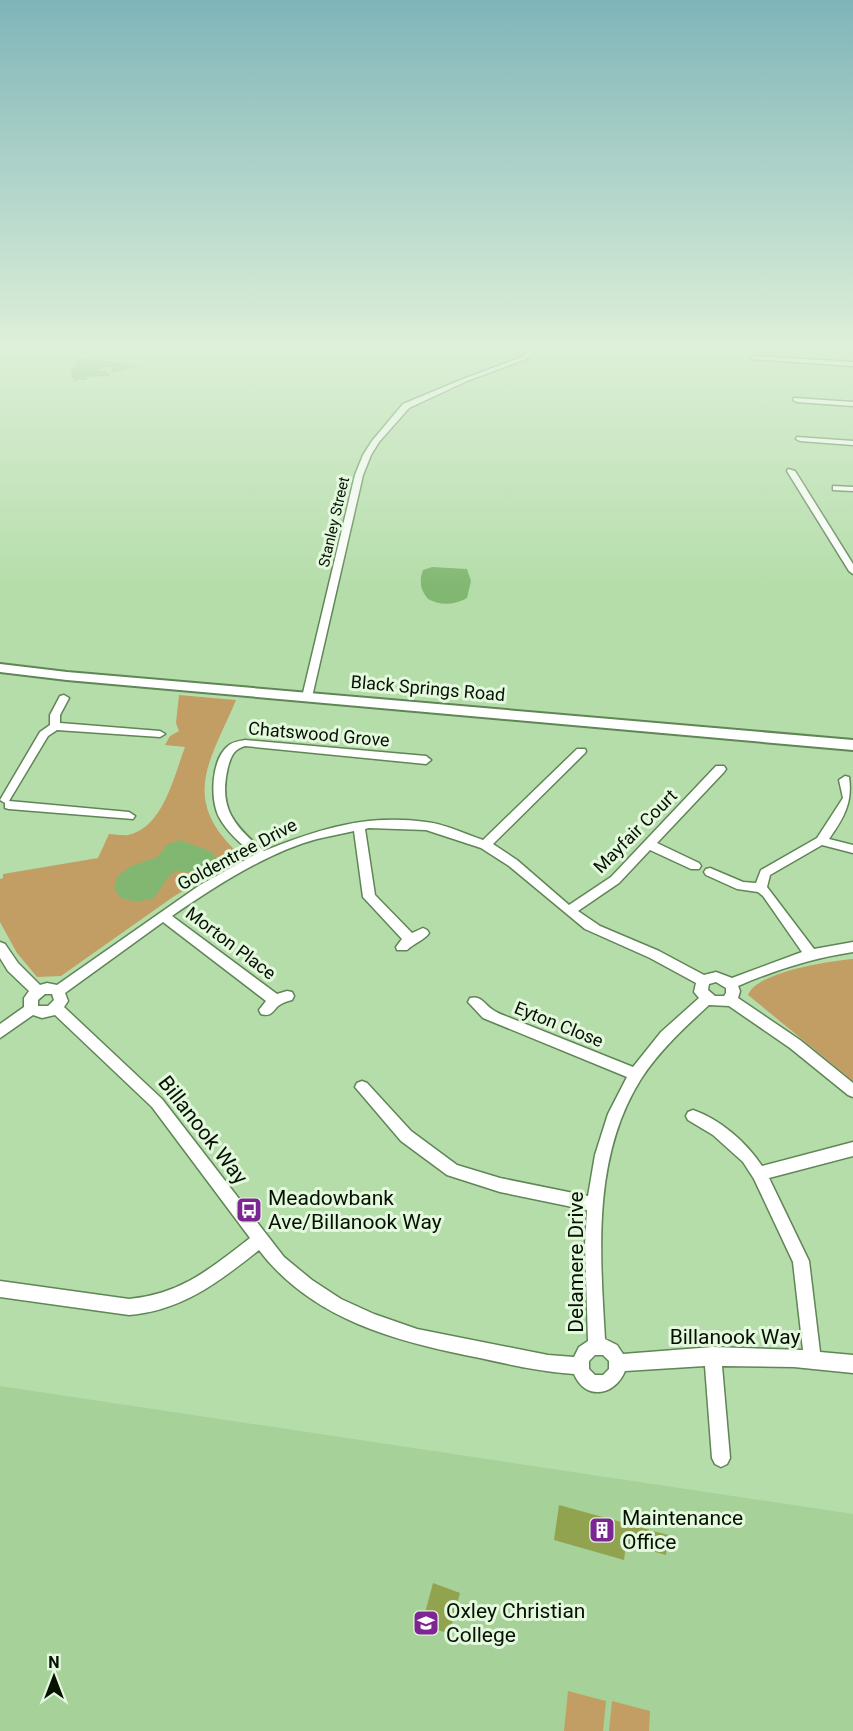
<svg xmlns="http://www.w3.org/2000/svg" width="853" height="1731" viewBox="0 0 853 1731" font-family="Roboto,sans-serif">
<rect width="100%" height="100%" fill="#b5ddaa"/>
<polygon fill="#a6d199" points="0,1386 853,1514 853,1731 0,1731"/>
<g fill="#c39e64">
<path d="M179,695l57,5c-25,60 -56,97 0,151l-2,9 -61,37 -112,79 -24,1 -20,-24 -17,-31v-43l3,-1v-4l95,-16 11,-24c6,0 14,2 19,1 35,-7 46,-59 57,-88l-20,-2 5,-9 9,-5 -3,-8z"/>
<path d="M853,959v122l-105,-86c8,-23 82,-34 105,-36z"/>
<polygon points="568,1691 606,1701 603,1731 564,1731"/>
<polygon points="612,1701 650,1711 649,1731 609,1731"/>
</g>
<g fill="#82b772">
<polygon points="84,358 141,366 111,373 112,367 104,367 97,371 107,371 110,376 87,377 87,380 78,380 73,383 75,380 72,378 71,372 77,361"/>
<path d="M432,567l35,2 4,12 -4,17c-12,7 -27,8 -39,1 -8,-9 -9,-19 -5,-29z"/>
<polygon points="180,840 210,851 219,860 201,872 175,871 169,876 154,898 137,902 121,898 114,889 117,877 129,867 157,857 168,844"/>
</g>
<g fill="#92a34f">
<polygon points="559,1505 668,1535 666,1555 626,1544 624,1560 554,1540"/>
<polygon points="433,1583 460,1593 449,1634 422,1624"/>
</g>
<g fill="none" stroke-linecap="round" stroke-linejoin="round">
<g stroke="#608556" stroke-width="3">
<g id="minor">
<polygon points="535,344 543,344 526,359 467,381 409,408 379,442 371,455 363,475 312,697 311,699 303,699 302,697 355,475 363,455 372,441 403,404 463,379 522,357"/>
<polygon points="848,344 853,344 853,349 851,348"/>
<polygon points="753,356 853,362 853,366 751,359 751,357"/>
<polygon points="794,398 853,402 853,406 797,402 793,400"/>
<polygon points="797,437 853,441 853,445 800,441 796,439"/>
<polygon points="788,469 795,471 853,564 853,574 849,571 787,471"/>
<polygon points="833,486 853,487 853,491 833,490"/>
<polygon points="64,695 69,698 60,715 60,723 160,731 165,734 160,737 57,730 48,736 9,801 129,812 135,816 133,819 9,809 5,808 5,803 0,800 40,732 50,725 50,715 60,696"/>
<path d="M245,740l181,16 5,4 -5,4 -181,-18c-11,3 -14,10 -17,21 -10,41 6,59 36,84 55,-22 102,-37 162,-29 19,2 39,12 57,18l94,-91h8l1,2 -1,2 -92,91 24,16 52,45 42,-28 105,-111h8l2,3 -2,3 -67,71 42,20 2,3 -2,3h-8l-41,-19 -31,33 -41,28 22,15 59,25 45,24 12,-3 16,6 70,-26 -39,-56 -5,-4 -21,-3 -31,-14 -2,-3 2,-3 4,-1 33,14 13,1 5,-13 56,-32 26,-40 -4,-18 6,-4 4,1c4,26 -6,42 -20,62l24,6v8l-31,-8 -52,30 -3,12 47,62 39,-7v10c-40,6 -78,18 -115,34l2,5 -2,7 62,42 53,43v14l-5,-2 -58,-47 -61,-42 -20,-1c-25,23 -50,46 -68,74 -49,78 -41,173 -36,260l12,6 6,9 90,-7 90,3 -10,-88 -39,-83 -11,-17 -30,-27 -25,-15 -2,-4 2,-4 5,-2c28,10 53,32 69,56l91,-24v14l-84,22 40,83 11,91 33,3v18l-59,-6 -72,-1 8,92 -3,6 -6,3 -6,-3 -3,-6 -7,-92 -80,5c-10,25 -40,30 -51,3 -32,-2 -63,-9 -94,-16 -82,-16 -168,-38 -221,-108 -40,32 -78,61 -130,65l-129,-18v-16l129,18c52,-5 81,-30 121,-61l-98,-131 -97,-92 -13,3 -9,-3 -33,23v-14l24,-17v-9l5,-7 -21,-20 -8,-13v-16l5,2 13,19 22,22 7,-2 10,2 143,-100 54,-30c-13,-11 -27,-23 -35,-38 -9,-18 -8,-57 9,-71 4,-4 11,-5 17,-6zM369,828l57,2 55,18 28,18 76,63 65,29 46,25 -2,9 5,6 -38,34 -28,35 -125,-50c-5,-2 -11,-4 -15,-7 -9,-6 -12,-15 -23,-12l-2,4 15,16 144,59 -19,37 -13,41 -7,41 -88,-18 -43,-13 -46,-34 -44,-48 -5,-2 -5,2 -2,4 46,54 46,34 53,17 87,18 -2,35 3,96 -9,6 -5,10 -26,-2 -131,-26 -43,-15 -33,-15 -29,-19 -28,-23 -122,-158 -98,-92 4,-6 -3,-8 98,-71 103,79 -7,9 2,4c10,3 11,-2 17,-8 4,-3 9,-5 14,-6l2,-4 -2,-4 -5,-1 -10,3 -105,-78c42,-29 96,-64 145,-77 12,-3 25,-5 37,-8l9,66 39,42 -6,8 1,3h10c6,-6 19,-11 22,-17l-2,-3 -4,-2 -11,5 -37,-38 -10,-66zM716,982l10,6v5l-2,3h-9l-7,-6 1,-6zM45,994h7l2,6 -6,6h-10v-6zM595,1355h8l6,6v8l-6,6h-8l-6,-6v-8z"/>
</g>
</g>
<g stroke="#608556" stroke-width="4">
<polygon id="secondary" points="0,664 67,672 853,740 853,750 67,680 0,672"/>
</g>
<use href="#minor" fill="#fff" fill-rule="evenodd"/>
<use href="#secondary" fill="#fff" fill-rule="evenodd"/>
</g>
<linearGradient id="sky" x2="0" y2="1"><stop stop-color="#7fb5b9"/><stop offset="0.59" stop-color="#def0d9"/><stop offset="1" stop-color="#def0d9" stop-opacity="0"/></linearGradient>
<rect width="853" height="587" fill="url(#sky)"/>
<defs>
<g id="bus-square" transform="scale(1.35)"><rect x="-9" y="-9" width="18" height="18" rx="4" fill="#7d2593" stroke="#e4f8de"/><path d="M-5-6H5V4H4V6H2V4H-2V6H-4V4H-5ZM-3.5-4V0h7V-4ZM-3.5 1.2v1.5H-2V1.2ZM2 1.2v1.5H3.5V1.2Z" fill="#fff"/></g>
<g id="building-square" transform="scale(1.35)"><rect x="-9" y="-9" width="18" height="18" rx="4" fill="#7d2593" stroke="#e4f8de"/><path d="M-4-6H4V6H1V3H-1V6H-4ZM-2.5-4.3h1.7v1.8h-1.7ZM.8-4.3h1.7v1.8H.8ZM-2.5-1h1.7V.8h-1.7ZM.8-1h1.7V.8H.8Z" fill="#fff"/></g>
<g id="school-square" transform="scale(1.35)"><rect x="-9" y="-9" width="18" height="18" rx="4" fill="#7d2593" stroke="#e4f8de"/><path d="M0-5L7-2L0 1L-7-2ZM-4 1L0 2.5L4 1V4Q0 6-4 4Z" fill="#fff"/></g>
</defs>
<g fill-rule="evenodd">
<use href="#bus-square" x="249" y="1210"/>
<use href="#building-square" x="602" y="1530"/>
<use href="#school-square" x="426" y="1623"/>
</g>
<g text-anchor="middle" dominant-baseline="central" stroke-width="6" stroke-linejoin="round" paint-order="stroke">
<g font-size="15" fill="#051202" stroke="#e4f8de">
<text transform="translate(334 522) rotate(-77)">Stanley Street</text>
</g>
<g font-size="18" fill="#051202" stroke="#e4f8de">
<text transform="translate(428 688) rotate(5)">Black Springs Road</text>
<text transform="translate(319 734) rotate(5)">Chatswood Grove</text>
<text transform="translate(635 831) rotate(-45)">Mayfair Court</text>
<text transform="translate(237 854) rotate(-28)">Goldentree Drive</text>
<text transform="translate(231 943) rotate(37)">Morton Place</text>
<text transform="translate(559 1024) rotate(22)">Eyton Close</text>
</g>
<g font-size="21" fill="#051202" stroke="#e4f8de">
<text transform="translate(203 1130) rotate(52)">Billanook Way</text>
<text transform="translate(576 1262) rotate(-90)">Delamere Drive</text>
<text x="735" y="1337">Billanook Way</text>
</g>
<g font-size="21" fill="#051202" stroke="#e4f8de" text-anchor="start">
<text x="268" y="1198">Meadowbank<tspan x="268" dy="24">Ave/Billanook Way</tspan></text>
<text x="622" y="1518">Maintenance<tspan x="622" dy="24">Office</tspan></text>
<text x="446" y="1611">Oxley Christian<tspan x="446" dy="24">College</tspan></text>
</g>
</g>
<g transform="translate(54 1677)" stroke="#e4f8de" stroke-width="4.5" paint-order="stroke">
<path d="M0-4.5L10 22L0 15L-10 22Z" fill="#051202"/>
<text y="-9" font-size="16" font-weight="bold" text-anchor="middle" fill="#051202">N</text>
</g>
</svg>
